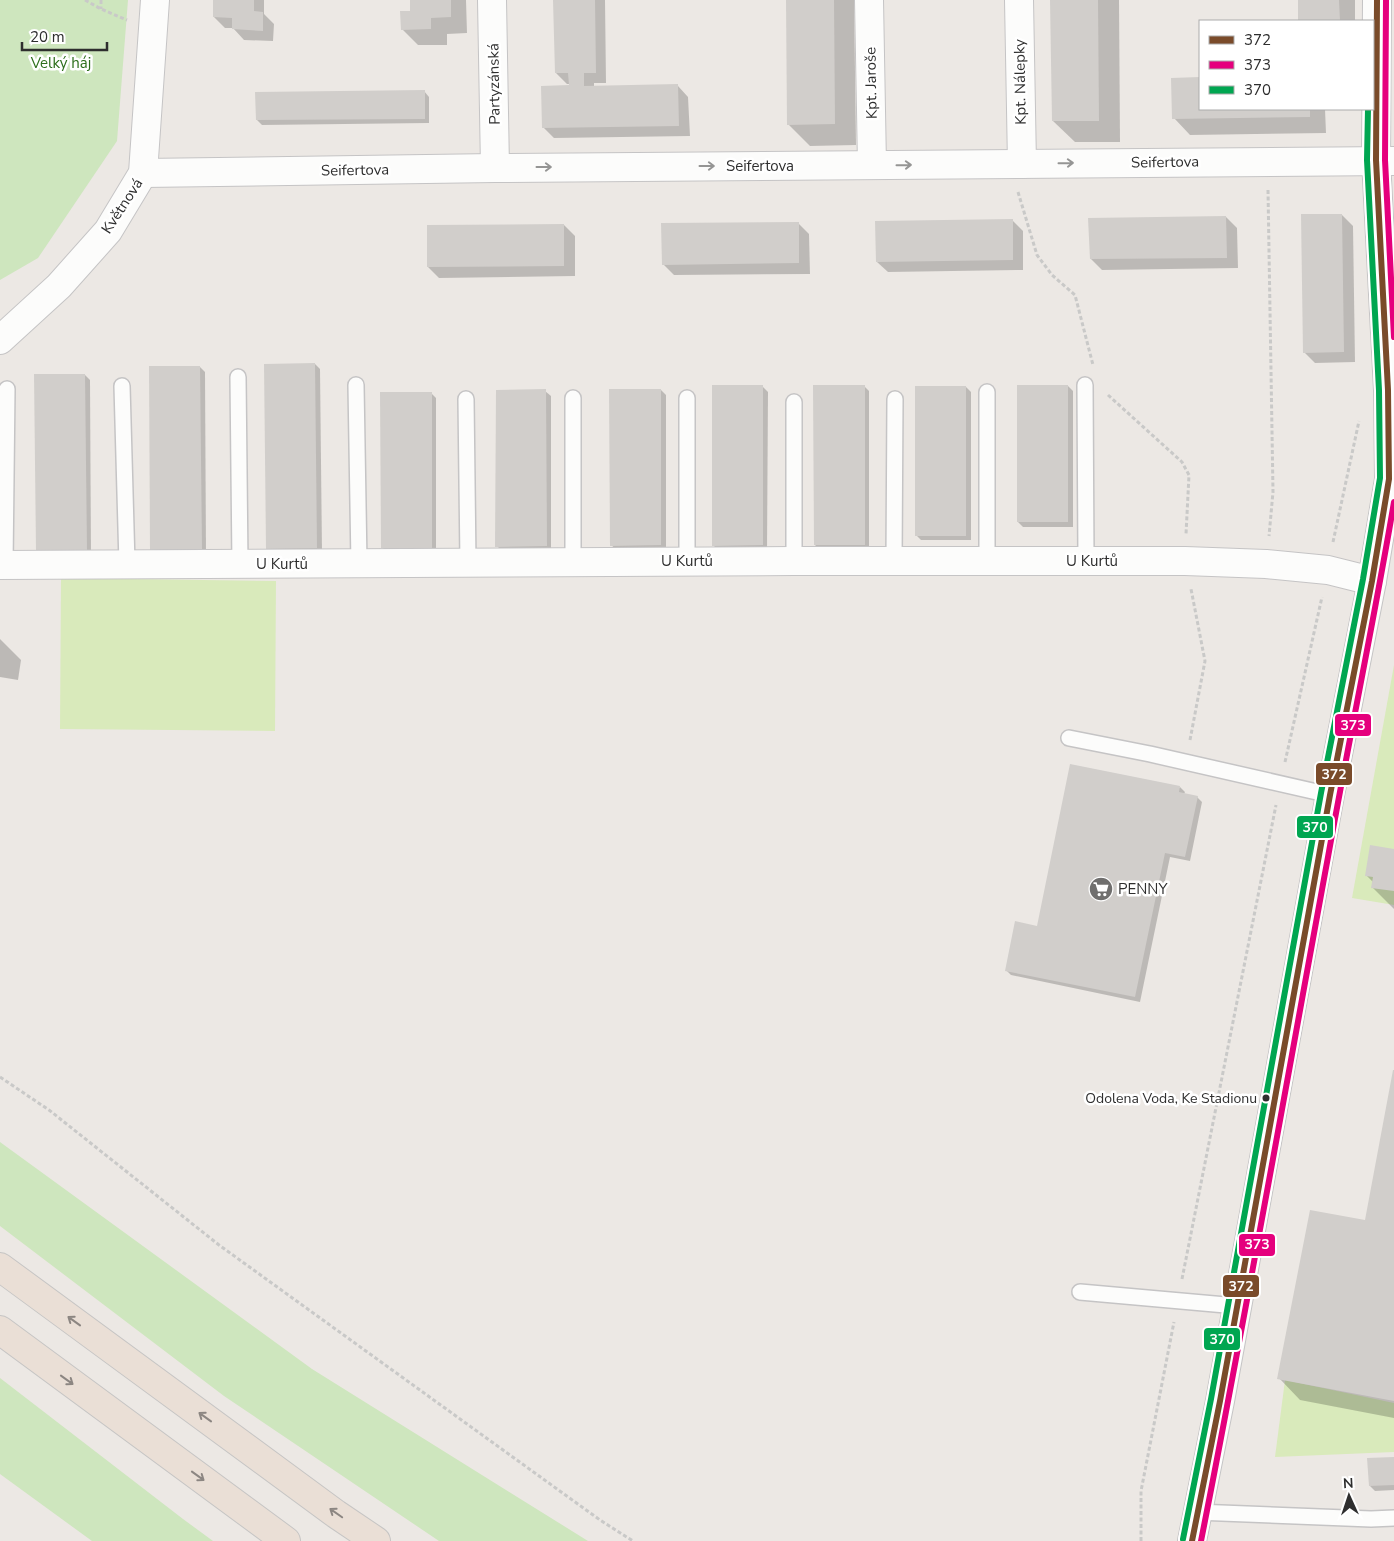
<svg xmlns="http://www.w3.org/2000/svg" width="1394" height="1541" viewBox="0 0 1394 1541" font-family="'Nunito Sans',sans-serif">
<rect width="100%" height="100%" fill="#ece8e4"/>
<g fill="#cee6be">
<polygon points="0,0 128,0 117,141 38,258 0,280"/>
<polygon points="0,1142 312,1369 588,1541 439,1541 224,1396 0,1226"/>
<polygon points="0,1378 183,1519 213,1541 92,1541 0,1474"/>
</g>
<g fill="#d9eabb">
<polygon points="61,578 276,581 275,731 60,729"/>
<polygon points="1394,665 1394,905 1352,898"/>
<polygon points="1285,1380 1394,1403 1394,1452 1275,1457"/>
</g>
<g fill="#0003">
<polygon points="215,0 264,0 264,14 274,24 273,41 244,40 233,28 225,28 214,17"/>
<polygon points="411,0 466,0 467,33 447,34 447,45 418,45 402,29 411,12"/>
<polygon points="555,0 605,0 606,83 594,83 594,87 678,86 688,97 690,136 554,138 543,127 570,87 570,84 567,84 556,73"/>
<polygon points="787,0 854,0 856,145 810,146 788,124"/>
<polygon points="1052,0 1119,0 1120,142 1075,142 1053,121"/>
<polygon points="1299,0 1355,0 1355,21 1300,21"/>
<polygon points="1173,79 1200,79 1200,109 1325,109 1326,133 1190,135 1174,118"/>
<polygon points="424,91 429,97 429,123 262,125 257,120"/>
<polygon points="1342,215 1353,226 1355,362 1315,363 1304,352"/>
<polygon points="1226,217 1237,228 1238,268 1102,270 1091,259"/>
<polygon points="1012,220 1023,231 1023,270 888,272 877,262"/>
<polygon points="798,223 809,234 810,274 674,275 663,264"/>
<polygon points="564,225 575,236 575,276 439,278 428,267"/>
<polygon points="315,364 320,369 322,552 272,553 267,548"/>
<polygon points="200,367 205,372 206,554 157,554 152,549"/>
<polygon points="85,375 90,380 91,555 42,556 37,551"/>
<polygon points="762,386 768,392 767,550 718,550 713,545"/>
<polygon points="864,386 869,391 869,550 820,550 815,545"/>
<polygon points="1068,386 1073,391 1073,527 1023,527 1018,522"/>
<polygon points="966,387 971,392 971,540 921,540 916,535"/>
<polygon points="661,390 666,395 666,550 617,550 611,545"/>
<polygon points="545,391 551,396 551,551 502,551 497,546"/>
<polygon points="431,393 436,398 436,552 387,552 382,547"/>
<polygon points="0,639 21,660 18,680 0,677"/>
<polygon points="1180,787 1185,792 1184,794 1197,797 1202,802 1190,861 1170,857 1140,1002 1011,975 1006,970 1038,927"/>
<polygon points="1394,850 1394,909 1372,887 1373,882 1366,875"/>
<polygon points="1394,1074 1394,1418 1300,1400 1279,1378 1366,1222"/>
<polygon points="1394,1458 1394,1490 1375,1491 1370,1486"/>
</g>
<g fill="#d1cecb">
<polygon points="213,0 254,0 254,11 263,12 263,31 232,29 232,18 213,17"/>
<polygon points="410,0 451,0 451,17 431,18 431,29 401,30 400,11 410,11"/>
<polygon points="553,0 595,0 596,73 584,73 584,86 678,84 679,126 542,128 541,86 569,85 568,73 555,73"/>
<polygon points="786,0 834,0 835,124 787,125"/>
<polygon points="1050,0 1098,0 1099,121 1052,121"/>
<polygon points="1298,0 1339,0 1340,21 1298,21"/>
<polygon points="1200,77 1200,109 1310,109 1310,117 1172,119 1171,78"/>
<polygon points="425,90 425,119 256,120 255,92"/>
<polygon points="1301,214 1342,214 1344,352 1303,353"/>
<polygon points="1226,216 1227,258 1090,259 1088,218"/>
<polygon points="1013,219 1013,260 876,262 875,221"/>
<polygon points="799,222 799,263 662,265 661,223"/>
<polygon points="564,224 564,266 427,267 427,225"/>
<polygon points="315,363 317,548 266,549 264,364"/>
<polygon points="149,366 200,366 202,549 150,550"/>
<polygon points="34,374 85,374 87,550 36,551"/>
<polygon points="712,385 763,385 763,545 712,546"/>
<polygon points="813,385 865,385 865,545 814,545"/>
<rect x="1017" y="385" width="51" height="137"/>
<rect x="915" y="386" width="51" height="150"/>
<polygon points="546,389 547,546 495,547 496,390"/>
<polygon points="609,389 661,389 661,545 610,546"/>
<polygon points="380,392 432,392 432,548 381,548"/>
<polygon points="1070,764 1180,786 1179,792 1198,796 1185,857 1165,853 1135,997 1005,971 1015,921 1037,926"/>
<polygon points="1370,845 1394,849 1394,891 1371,888 1373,877 1365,876"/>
<polygon points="1393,1070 1394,1070 1394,1401 1277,1379 1310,1210 1365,1220"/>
<polygon points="1394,1457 1394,1485 1369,1486 1367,1458"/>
</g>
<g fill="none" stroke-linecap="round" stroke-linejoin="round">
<g stroke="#c5c4c5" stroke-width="18">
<g id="lane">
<polyline points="238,377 240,564"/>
<polyline points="356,385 359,564"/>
<polyline points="1085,385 1086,560"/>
<polyline points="122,386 127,564"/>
<polyline points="573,398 573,562"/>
<polyline points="687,398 687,561"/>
<polyline points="466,399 468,563"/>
<polyline points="794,561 794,402"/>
<polyline points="894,561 895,399"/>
<polyline points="987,561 987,392"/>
<polyline points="5,565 7,389"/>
<polyline points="1069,738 1150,754 1330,795"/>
<polyline points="1080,1292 1237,1306"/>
<polyline points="1196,1512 1371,1519 1394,1518"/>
</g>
</g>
<g stroke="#c5c4c5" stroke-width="30">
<g id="street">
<polyline points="492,0 495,168"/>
<polyline points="869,0 872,165"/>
<polyline points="1019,0 1022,164"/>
<polyline points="143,173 495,168 1394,161"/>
<polyline points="0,565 794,561 1185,561 1266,564 1328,570 1372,581"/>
<polyline points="1192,1541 1220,1401 1330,795 1372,581 1389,479 1388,390 1376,160 1377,0"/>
</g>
</g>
<g stroke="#c5c4c5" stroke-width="30">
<polyline id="secondary" points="0,340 59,286 108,231 143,173 155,0"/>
</g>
<g stroke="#c6c5c4" stroke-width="30">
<g id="highway">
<polyline points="0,1267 336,1514 376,1541"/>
<polyline points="0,1330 286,1541"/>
</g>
</g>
<g stroke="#c9c9c8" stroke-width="3" stroke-dasharray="4 2.5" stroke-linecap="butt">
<polyline points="85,0 101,9 127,20"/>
<polyline points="101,0 101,9"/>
<polyline points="1268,190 1273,492 1269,536"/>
<polyline points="1018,192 1037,255 1052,275 1075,295 1093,365"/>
<polyline points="1108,395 1182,462 1189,475 1186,534"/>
<polyline points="1333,542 1359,421"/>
<polyline points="1190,740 1205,661 1191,589"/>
<polyline points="1285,762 1322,597"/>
<polyline points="0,1077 49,1110 219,1245 600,1520 633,1541"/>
<polyline points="1182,1279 1276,805"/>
<polyline points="1141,1541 1141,1491 1174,1322"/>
</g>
<use href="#lane" stroke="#fcfcfb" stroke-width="15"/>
<use href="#street" stroke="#fcfcfb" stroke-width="28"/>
<use href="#secondary" stroke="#fcfcfb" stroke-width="28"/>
<use href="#highway" stroke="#eadfd6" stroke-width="28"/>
<g stroke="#fff" stroke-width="10">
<polyline id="bus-1" points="1192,1541 1220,1401 1330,795 1372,581 1389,479 1388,390 1376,160 1377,0"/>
</g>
<g stroke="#fff" stroke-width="10">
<g id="bus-2">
<polyline points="1386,0 1385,160 1394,337"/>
<path d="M1201,1541c45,-227 85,-456 127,-684 21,-118 46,-236 66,-355"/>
</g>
</g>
<g stroke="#fff" stroke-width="10">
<polyline id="bus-3" points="1183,1539 1211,1399 1321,793 1363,579 1380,478 1379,390 1367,160 1368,109"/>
</g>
<use href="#bus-1" stroke="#7a4b2a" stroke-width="6"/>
<use href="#bus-2" stroke="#e5007d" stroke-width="6"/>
<use href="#bus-3" stroke="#00a651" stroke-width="6"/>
</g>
<defs><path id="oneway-shaft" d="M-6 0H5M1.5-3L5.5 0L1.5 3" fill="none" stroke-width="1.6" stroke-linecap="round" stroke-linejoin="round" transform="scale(1.25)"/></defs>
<g stroke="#959594">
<use href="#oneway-shaft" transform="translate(1066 163) rotate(-1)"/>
<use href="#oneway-shaft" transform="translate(904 165) rotate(-1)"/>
<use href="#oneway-shaft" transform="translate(707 166)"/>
<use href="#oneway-shaft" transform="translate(544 167)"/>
</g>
<g stroke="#8c8682">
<use href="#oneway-shaft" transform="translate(74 1321) rotate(-144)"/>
<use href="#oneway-shaft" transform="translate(67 1380) rotate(36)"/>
<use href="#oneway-shaft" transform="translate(205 1417) rotate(-144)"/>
<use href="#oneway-shaft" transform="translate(198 1476) rotate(36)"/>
<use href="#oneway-shaft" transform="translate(336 1513) rotate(-145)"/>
</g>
<defs>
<g id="supermarket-disc" transform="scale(1.25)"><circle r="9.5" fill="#706f6e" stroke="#fff"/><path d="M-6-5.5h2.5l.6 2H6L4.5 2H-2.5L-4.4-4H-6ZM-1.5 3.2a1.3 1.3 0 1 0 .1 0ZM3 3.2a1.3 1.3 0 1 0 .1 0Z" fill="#fff"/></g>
</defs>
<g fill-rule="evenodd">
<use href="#supermarket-disc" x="1101" y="889"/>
</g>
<circle fill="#2e2e2e" stroke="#fff" stroke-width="2" cx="1266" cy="1098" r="4.5"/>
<g text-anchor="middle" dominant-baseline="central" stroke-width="5" stroke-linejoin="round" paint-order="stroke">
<g font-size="14" fill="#2e2e2e" stroke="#fff" text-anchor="end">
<text x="1257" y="1098">Odolena Voda, Ke Stadionu</text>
</g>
<g font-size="15" fill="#2c6e1b" stroke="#fff">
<text x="61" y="63">Velký háj</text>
</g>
<g font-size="15" fill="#2e2e2e" stroke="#fff">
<text transform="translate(1020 82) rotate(-91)">Kpt. Nálepky</text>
<text transform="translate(871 83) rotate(-91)">Kpt. Jaroše</text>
<text transform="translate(494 84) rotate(-91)">Partyzánská</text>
<text transform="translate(1165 162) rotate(-1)">Seifertova</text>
<text x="760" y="166">Seifertova</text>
<text transform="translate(355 170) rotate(-1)">Seifertova</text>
<text transform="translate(122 206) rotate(-57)">Květnová</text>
<text x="687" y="561">U Kurtů</text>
<text x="1092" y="561">U Kurtů</text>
<text x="282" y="564">U Kurtů</text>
</g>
<g font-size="15" fill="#2e2e2e" stroke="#fff" text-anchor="start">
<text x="1118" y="889">PENNY</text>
</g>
</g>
<g stroke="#fff" stroke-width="2">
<rect x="1334" y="713" width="38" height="24" rx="5" fill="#e5007d"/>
<rect x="1315" y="762" width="38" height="24" rx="5" fill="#7a4b2a"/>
<rect x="1296" y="815" width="38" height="24" rx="5" fill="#00a651"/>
<rect x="1238" y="1233" width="38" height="24" rx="5" fill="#e5007d"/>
<rect x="1222" y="1274" width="38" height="24" rx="5" fill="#7a4b2a"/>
<rect x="1203" y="1327" width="38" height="24" rx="5" fill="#00a651"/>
</g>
<g font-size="14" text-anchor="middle" font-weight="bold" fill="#fff">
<text x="1353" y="730">373</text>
<text x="1334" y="779">372</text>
<text x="1315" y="832">370</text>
<text x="1257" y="1249">373</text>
<text x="1241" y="1291">372</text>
<text x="1222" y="1344">370</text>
</g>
<rect x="1199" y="20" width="175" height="90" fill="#ffffff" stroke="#ababab"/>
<rect x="1209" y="36" width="25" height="8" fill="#7a4b2a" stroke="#ababab"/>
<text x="1244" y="45" font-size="15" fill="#2e2e2e">372</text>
<rect x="1209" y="61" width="25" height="8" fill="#e5007d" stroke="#ababab"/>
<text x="1244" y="70" font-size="15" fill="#2e2e2e">373</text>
<rect x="1209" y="86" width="25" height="8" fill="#00a651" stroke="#ababab"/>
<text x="1244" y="95" font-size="15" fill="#2e2e2e">370</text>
<g transform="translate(1349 1496) rotate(357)" stroke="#ffffff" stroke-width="4" paint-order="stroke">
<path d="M0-4L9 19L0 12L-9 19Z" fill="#2e2e2e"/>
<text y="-8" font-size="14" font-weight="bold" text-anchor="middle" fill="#2e2e2e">N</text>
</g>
<path d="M22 42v8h85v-8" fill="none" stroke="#2e2e2e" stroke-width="2.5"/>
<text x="30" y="42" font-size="15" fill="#2e2e2e" stroke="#ffffff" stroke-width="4" paint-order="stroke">20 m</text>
</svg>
